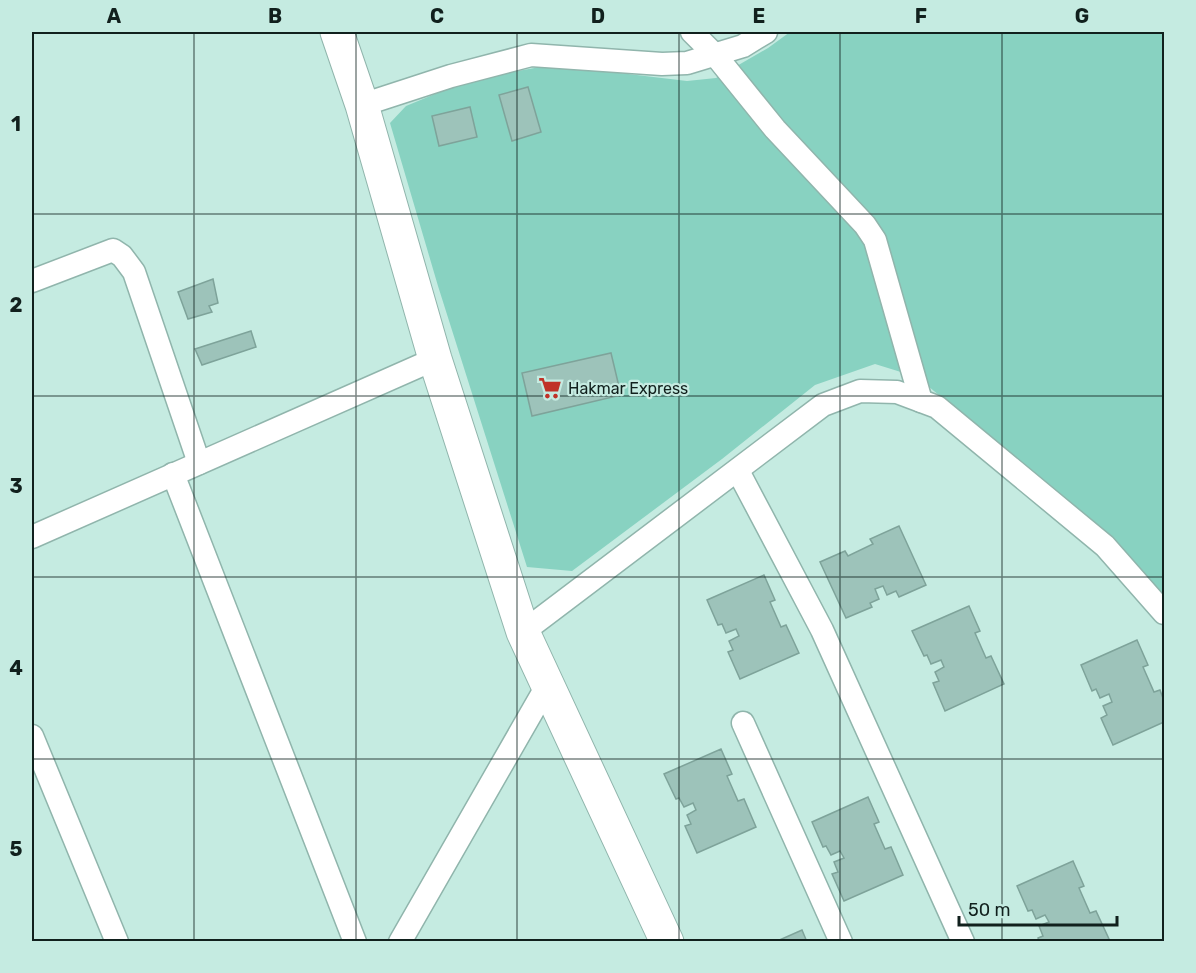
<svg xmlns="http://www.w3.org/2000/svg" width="1196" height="973" viewBox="0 0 1196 973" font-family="Rubik,sans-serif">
<rect width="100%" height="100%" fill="#c5ebe1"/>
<polygon fill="#88d2c1" points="790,32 1164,32 1164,599 1002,447 917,377 875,364 815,385 722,459 572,571 527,567 438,286 390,123 406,106 469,80 540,67 603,71 687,81 716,78 768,48"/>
<g fill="#9dc3ba" stroke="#7ea39a" stroke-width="1.5">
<polygon points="528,87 541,132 512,141 499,95"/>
<polygon points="470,107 477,137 439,146 432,116"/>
<polygon points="213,279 218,303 209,306 212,312 188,319 178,292"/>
<polygon points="251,331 256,347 202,365 195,349"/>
<polygon points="611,353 621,395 532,416 522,373"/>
<polygon points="899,526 926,585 899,597 896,591 887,595 883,586 875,589 879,599 870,603 872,607 846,618 820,562 845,551 848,556 873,544 870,539"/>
<polygon points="764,575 775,600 770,602 781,627 786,625 799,653 740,679 728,652 733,650 729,641 739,636 736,629 726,633 722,624 718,625 707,600"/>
<polygon points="969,606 980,631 975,633 986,658 991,656 1004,684 945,711 933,683 939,681 935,672 944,667 941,660 931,664 927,655 924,656 912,631"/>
<polygon points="1137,640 1148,665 1143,667 1154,692 1160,690 1164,701 1164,722 1113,745 1101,718 1107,715 1103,706 1112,702 1109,694 1100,698 1096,689 1092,691 1081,665"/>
<polygon points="721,749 732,774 727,776 738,801 744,799 756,827 697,853 685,826 691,824 687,815 696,810 693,803 684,807 679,798 676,799 664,774"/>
<polygon points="868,797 879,822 874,824 885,849 891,847 903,875 844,901 832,874 838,872 834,862 844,858 840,851 831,855 826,846 823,847 812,822"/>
<polygon points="1073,861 1084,886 1079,888 1090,913 1096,911 1109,939 1103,942 1039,942 1038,938 1043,936 1039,926 1049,922 1045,915 1036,919 1032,910 1028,911 1017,886"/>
<polygon points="802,930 807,942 775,942"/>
</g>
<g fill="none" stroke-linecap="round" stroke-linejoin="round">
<g stroke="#90b5ac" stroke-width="25">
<g id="street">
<polyline points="692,32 716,56 775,129 865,225 875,240 921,401"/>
<polyline points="362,105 451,76 531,55 662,64 687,63 743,46 766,32"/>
<polyline points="32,281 113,250 122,256 134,272 199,463"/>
<polyline points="738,471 822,630 963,942"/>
<polyline points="173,474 355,942"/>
<polyline points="32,537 435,359"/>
<polyline points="523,632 823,405 860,391 897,392 937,407 1105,546 1164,613"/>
<polyline points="743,723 841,942"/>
<polyline points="32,736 117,942"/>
<polyline points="400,942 548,684"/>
</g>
</g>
<g stroke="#90b5ac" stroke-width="35">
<polyline id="secondary" points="337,32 362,105 435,359 523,632 667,942"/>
</g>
<use href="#street" stroke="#fff" stroke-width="22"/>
<use href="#secondary" stroke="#fff" stroke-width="33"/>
</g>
<path fill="none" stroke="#11201d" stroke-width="1.5" stroke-opacity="0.55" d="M194,32v910M356,32v910M517,32v910M679,32v910M840,32v910M1002,32v910M32,214h1132M32,396h1132M32,577h1132M32,759h1132"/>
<defs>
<g id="supermarket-bare" transform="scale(1.8)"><path d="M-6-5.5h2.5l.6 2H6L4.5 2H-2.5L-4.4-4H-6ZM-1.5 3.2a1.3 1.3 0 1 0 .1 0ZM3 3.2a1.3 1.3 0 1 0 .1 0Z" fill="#c03228" stroke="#c5ebe1" stroke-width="2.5" paint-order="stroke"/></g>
</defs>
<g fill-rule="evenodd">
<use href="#supermarket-bare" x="550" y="388"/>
</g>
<g text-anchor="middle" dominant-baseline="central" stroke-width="4.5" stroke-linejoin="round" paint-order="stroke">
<g font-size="16" fill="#11201d" stroke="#c5ebe1" text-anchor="start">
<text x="568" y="388">Hakmar Express</text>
</g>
</g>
<rect width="1196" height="973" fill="none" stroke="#c5ebe1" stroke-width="66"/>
<path d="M959 916v9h158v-9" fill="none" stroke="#11201d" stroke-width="3"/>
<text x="968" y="916" font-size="18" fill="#11201d" stroke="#c5ebe1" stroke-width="4.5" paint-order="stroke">50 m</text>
<rect x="33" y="33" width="1130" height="907" fill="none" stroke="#11201d" stroke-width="2"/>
<g font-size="20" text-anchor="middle" font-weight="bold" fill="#11201d">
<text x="114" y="23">A</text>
<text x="275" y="23">B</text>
<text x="437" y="23">C</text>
<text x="598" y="23">D</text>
<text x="759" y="23">E</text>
<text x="921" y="23">F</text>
<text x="1082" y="23">G</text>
<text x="16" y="131">1</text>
<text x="16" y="312">2</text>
<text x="16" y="493">3</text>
<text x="16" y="675">4</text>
<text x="16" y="856">5</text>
</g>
</svg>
